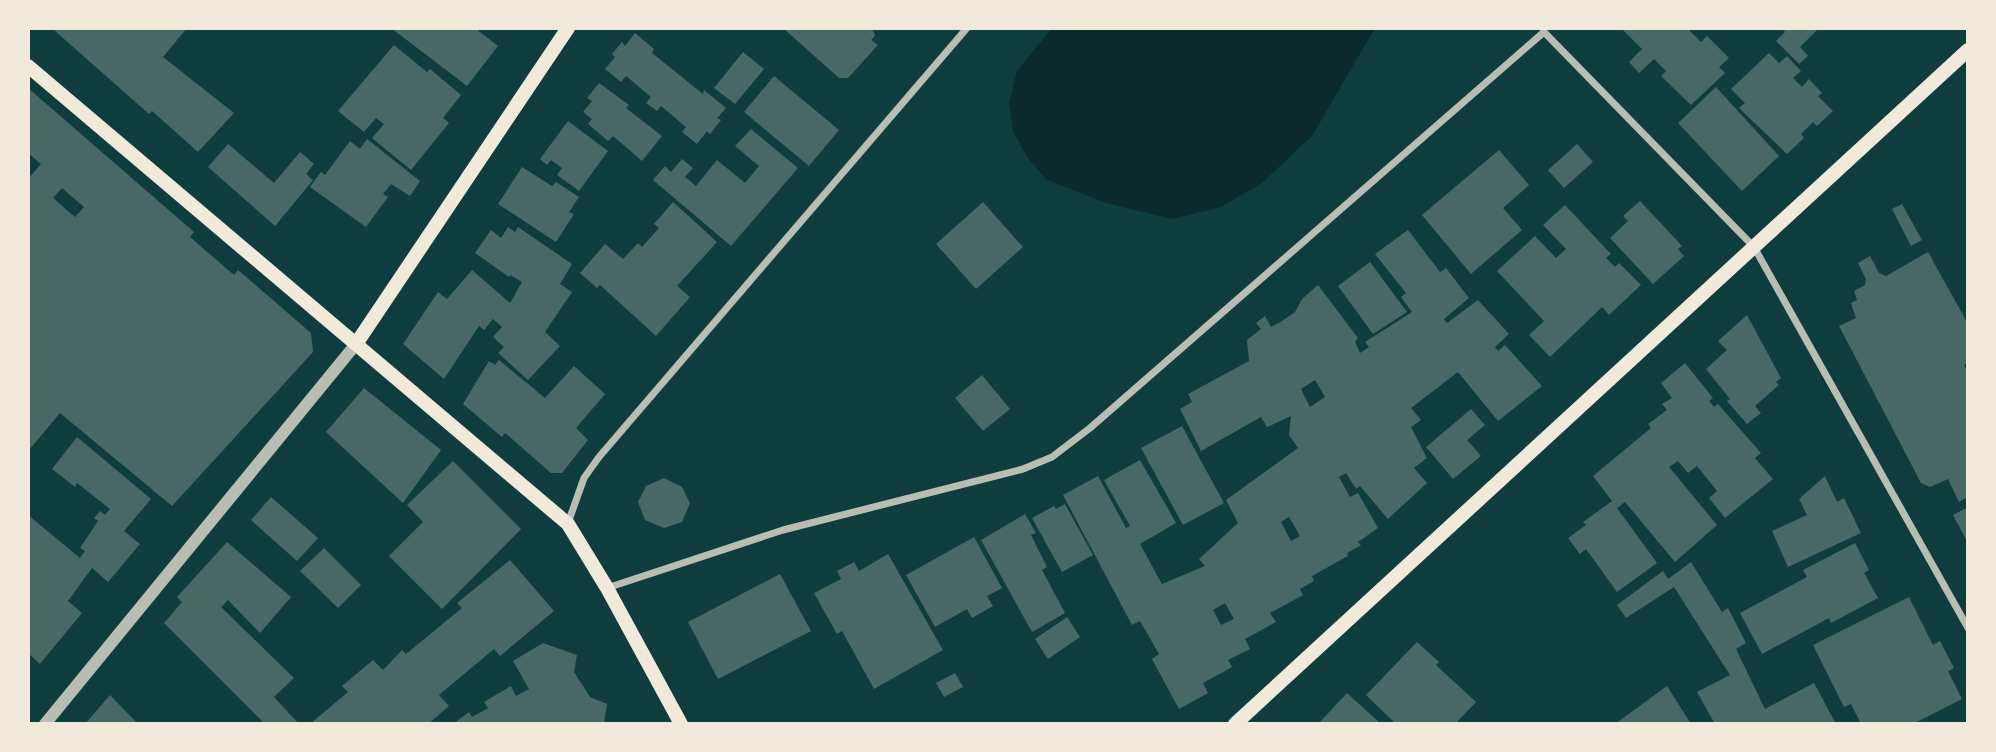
<svg xmlns="http://www.w3.org/2000/svg" width="1996" height="752" viewBox="0 0 1996 752" font-family="'DM Sans',sans-serif">
<rect width="100%" height="100%" fill="#0f3d3e"/>
<polygon fill="#0a2a2b" points="1052,28 1375,28 1312,136 1262,183 1221,207 1172,219 1106,203 1047,180 1027,157 1013,131 1009,104 1017,71"/>
<g fill="#486865" fill-rule="evenodd">
<polygon points="58,28 187,28 163,57 234,113 198,152 152,111 149,114 55,31"/>
<polygon points="391,28 475,28 498,46 467,86"/>
<polygon points="783,28 869,28 874,32 875,36 871,40 878,45 848,78 839,78"/>
<polygon points="1621,28 1687,28 1701,42 1707,36 1729,58 1719,67 1725,73 1691,105 1661,76 1666,71 1654,59 1639,73 1629,62 1642,49"/>
<polygon points="1782,28 1819,28 1800,47 1808,56 1799,64 1776,41 1785,32"/>
<polygon points="635,33 654,49 652,53 703,94 704,90 726,108 717,118 721,120 710,134 707,131 697,144 682,132 686,127 661,106 657,111 646,103 651,97 626,76 621,82 605,69 615,57 612,54 622,42 625,46"/>
<polygon points="394,45 427,72 430,69 461,95 443,118 449,123 411,170 372,138 384,124 376,118 364,132 338,111"/>
<polygon points="743,52 764,69 735,104 714,88"/>
<polygon points="1769,53 1779,63 1787,56 1801,71 1793,78 1802,87 1809,79 1822,93 1818,96 1833,111 1817,126 1813,122 1801,134 1804,138 1787,154 1739,108 1745,103 1731,89"/>
<polygon points="774,76 839,130 809,166 744,112"/>
<polygon points="599,83 629,105 626,108 662,136 642,161 613,136 608,141 588,124 592,119 583,112 592,101 587,98"/>
<polygon points="1716,87 1779,156 1742,191 1678,123"/>
<path d="M28,88l166,144 -4,5 44,38 4,-5 73,63 2,19 -141,154 -112,-93 -31,37 -1,-2v-269l13,-15 -13,-11zM62,188l22,19 -9,10 -22,-19z"/>
<polygon points="568,121 608,151 579,191 557,175 562,168 551,160 547,165 540,159"/>
<polygon points="751,129 798,168 731,246 653,180 665,166 671,172 682,159 693,168 685,177 696,186 717,160 745,183 759,166 735,146"/>
<polygon points="367,139 420,181 410,196 391,184 383,194 388,197 366,227 310,187 321,172 325,175 350,141 360,149"/>
<polygon points="228,144 274,183 300,152 314,164 306,174 313,180 275,226 208,167"/>
<polygon points="1577,144 1593,162 1564,188 1548,170"/>
<polygon points="1499,150 1529,185 1503,208 1522,230 1471,274 1422,215"/>
<polygon points="522,167 552,186 556,182 579,197 569,212 574,214 556,242 498,204"/>
<polygon points="1640,201 1682,246 1678,249 1684,256 1653,284 1610,238 1628,221 1623,216"/>
<polygon points="673,202 717,242 677,286 690,297 656,336 600,285 597,288 580,273 605,244 623,259 638,243 642,247 659,228 654,224"/>
<polygon points="983,202 1023,247 976,289 936,244"/>
<polygon points="1902,204 1922,240 1911,246 1892,209"/>
<polygon points="1565,205 1611,254 1606,258 1615,267 1619,263 1641,285 1609,315 1602,307 1550,357 1529,335 1544,321 1497,271 1535,236 1556,258 1566,249 1543,225"/>
<polygon points="508,227 515,232 518,227 572,264 560,284 572,292 545,332 560,346 528,380 498,353 504,347 493,337 502,327 493,319 484,330 479,326 444,379 403,344 438,292 447,299 472,270 510,303 522,282 510,275 509,277 475,253 491,230 501,238"/>
<path d="M1408,230l32,42 6,-4 23,30 -25,21 3,4 31,-23 31,34 -14,13 3,4 7,-6 37,41 -44,35 -40,-49 -47,36 10,12 -10,7 16,31 -13,10 13,15 -39,36 -28,-33 -4,3 -10,-16 -7,4 11,20 8,-4 20,35 -20,14 3,3 -14,8 1,3 -36,20 2,5 -14,8 3,6 -33,18 6,9 -31,17 5,10 -22,11 4,7 -29,16 5,10 -29,16 -27,-50 7,-5 -19,-33 -8,4 -69,-130 35,-19 28,52 4,-2 -26,-46 36,-20 36,63 -36,21 22,40 43,-18 -6,-7 39,-36 -12,-23 72,-52 -9,-13 2,-19 -24,11 -6,-10 -60,34 -21,-42 12,-7 -4,-8 61,-33 -2,-21 14,-11 -5,-6 9,-7 6,11 11,-6 13,-9 7,-13 16,-14 40,53 -3,4 5,11 9,-6 -4,-5 47,-30 -11,-15 5,-4 -31,-39zM1315,380l10,17 -15,10 -9,-18zM1289,517l11,19 -9,5 -10,-19zM1225,603l9,16 -13,6 -8,-15z"/>
<polygon points="1928,252 1968,324 1968,363 1964,365 1968,372 1968,497 1959,502 1948,479 1930,487 1921,483 1839,326 1856,318 1851,303 1857,300 1854,291 1865,285 1866,279 1858,263 1870,256 1879,273 1886,276"/>
<polygon points="1370,262 1407,312 1373,334 1338,286"/>
<polygon points="1747,315 1781,378 1776,382 1779,385 1755,406 1761,413 1747,424 1727,401 1730,399 1706,369 1727,350 1718,341"/>
<polygon points="499,360 545,398 574,366 605,394 576,428 588,440 562,473 551,473 505,433 502,437 463,404 489,361 495,365"/>
<polygon points="1685,363 1713,398 1709,401 1714,407 1718,404 1761,453 1755,458 1773,479 1725,518 1709,498 1717,491 1697,466 1688,473 1678,461 1669,467 1717,525 1675,562 1625,502 1617,508 1657,563 1617,592 1586,549 1580,554 1568,538 1586,525 1583,522 1612,501 1593,476 1651,428 1648,424 1667,410 1662,404 1672,398 1661,383"/>
<polygon points="982,375 1010,409 983,431 955,398"/>
<polygon points="364,388 441,450 403,503 326,432"/>
<polygon points="1471,409 1485,425 1467,440 1481,456 1453,479 1426,447"/>
<polygon points="1182,426 1224,503 1183,525 1141,448"/>
<polygon points="77,437 151,499 124,531 140,544 108,582 92,568 68,601 82,613 40,664 28,653 28,515 80,558 85,551 80,548 98,521 94,518 100,511 105,515 110,509 77,483 75,487 52,469"/>
<polygon points="453,461 521,529 442,609 389,556 423,522 407,505"/>
<polygon points="1825,476 1837,502 1844,498 1861,533 1788,567 1772,531 1807,515 1799,499"/>
<polygon points="664,478 682,487 690,503 682,522 664,528 645,520 638,502 646,486"/>
<polygon points="271,497 318,538 297,561 251,520"/>
<polygon points="1065,504 1093,555 1062,572 1032,518 1054,506 1056,509"/>
<polygon points="1968,507 1968,543 1953,515"/>
<polygon points="1025,514 1036,533 1031,535 1047,567 1042,570 1065,613 1032,632 981,540"/>
<polygon points="974,537 1002,588 987,596 993,606 972,618 967,609 935,627 906,575"/>
<polygon points="227,542 291,597 260,633 228,600 221,607 294,678 274,697 299,724 265,724 164,623 182,602 177,597"/>
<polygon points="1855,543 1869,570 1864,573 1878,598 1831,623 1829,618 1762,654 1740,613 1807,577 1803,570"/>
<polygon points="324,548 361,585 338,608 300,571"/>
<polygon points="888,554 943,650 874,689 842,631 837,634 814,593 841,579 837,571 854,562 859,571"/>
<polygon points="510,560 554,611 500,656 494,649 439,695 449,706 428,724 310,724 348,692 342,686 373,660 383,670 402,650 406,654 462,608 457,603"/>
<polygon points="1691,562 1722,612 1728,608 1746,643 1736,649 1765,709 1814,683 1836,724 1715,724 1697,692 1730,675 1674,587 1626,618 1617,605 1663,571 1668,579"/>
<polygon points="780,574 811,631 718,679 688,622"/>
<polygon points="1909,597 1933,645 1940,641 1954,668 1948,671 1962,699 1913,724 1861,724 1851,704 1844,707 1813,645"/>
<polygon points="1067,617 1080,637 1048,659 1035,639"/>
<polygon points="1417,642 1439,662 1436,665 1476,702 1455,724 1396,724 1366,695"/>
<polygon points="543,643 577,655 574,672 590,697 607,704 604,724 453,724 469,712 472,717 488,708 484,702 511,686 516,696 529,689 513,661"/>
<polygon points="955,673 963,687 944,697 936,683"/>
<polygon points="1667,686 1691,724 1615,724"/>
<polygon points="1347,693 1381,724 1318,724"/>
<polygon points="110,695 138,724 85,724"/>
</g>
<g fill="none" stroke-linecap="round" stroke-linejoin="round">
<g stroke="#b8beb3" stroke-width="7">
<polyline points="1544,32 1754,247 1968,628"/>
<polyline points="568,523 584,478 599,457 967,28"/>
<polyline points="607,588 783,530 1023,469 1052,457 1090,428 1544,32"/>
</g>
<polyline stroke="#b8beb3" stroke-width="12" points="45,724 356,344"/>
<g stroke="#f1e9da" stroke-width="14">
<polyline points="28,66 568,524 607,588 681,724"/>
<polyline points="356,344 568,28"/>
<polyline points="1235,724 1968,50"/>
</g>
</g>
<rect width="1996" height="752" fill="none" stroke="#f1e9da" stroke-width="60"/>
</svg>
